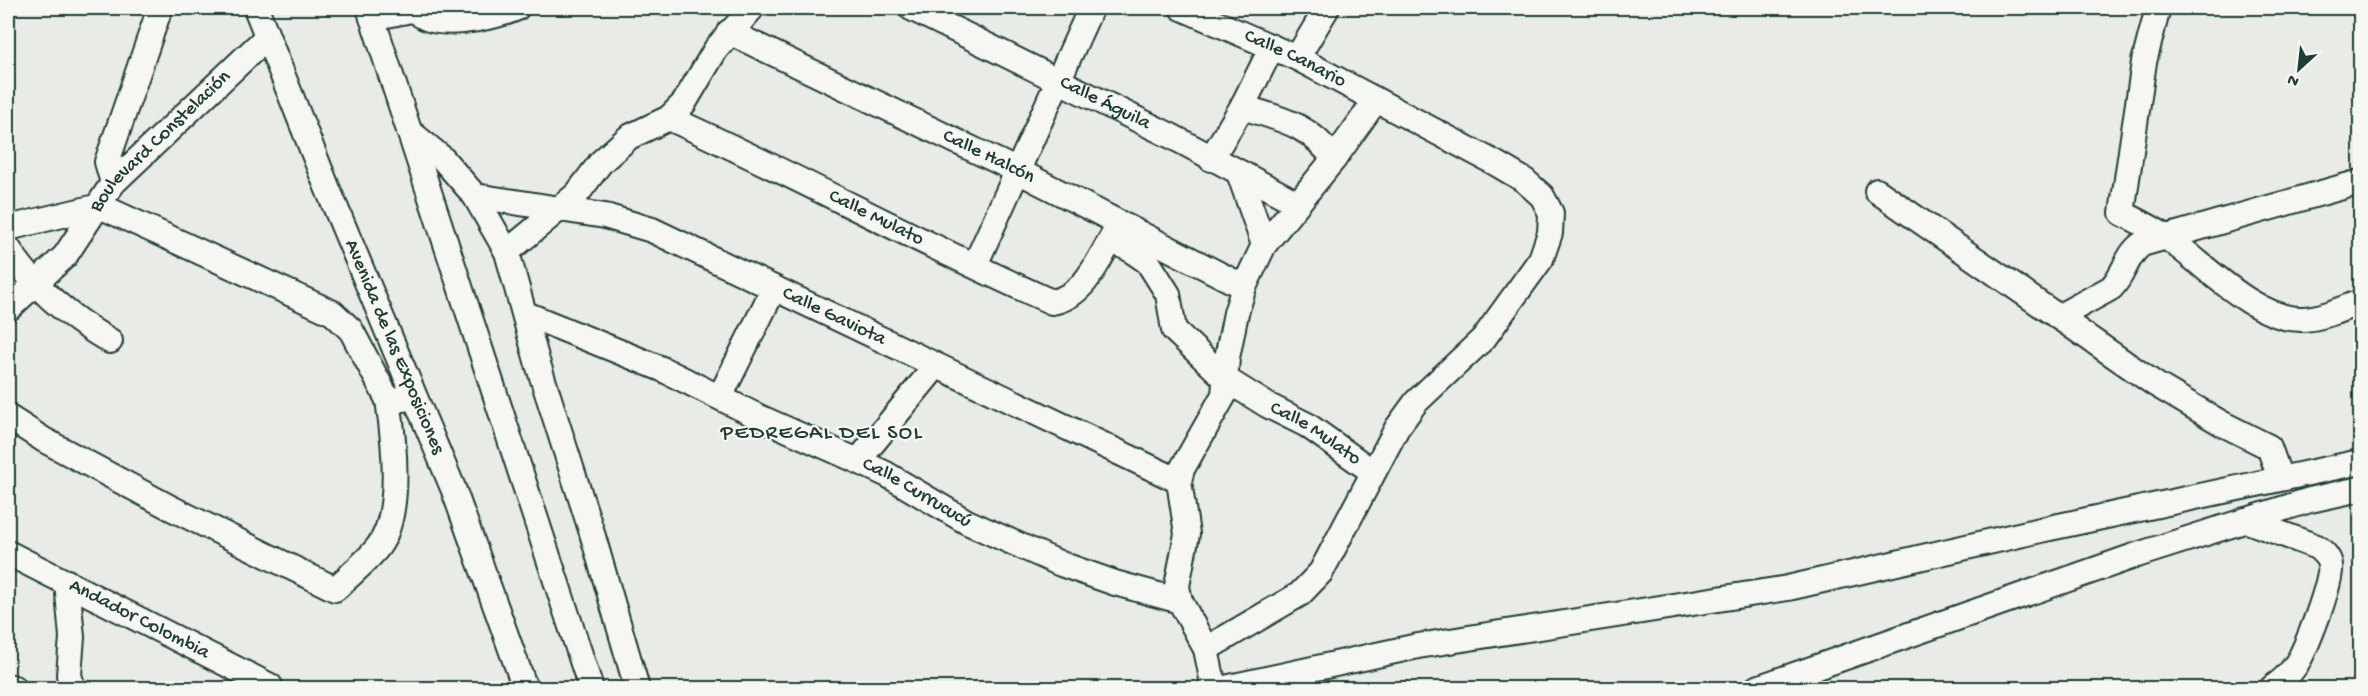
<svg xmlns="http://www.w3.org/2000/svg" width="2368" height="696" viewBox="0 0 2368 696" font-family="'Gochi Hand',sans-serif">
<rect width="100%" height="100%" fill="#e9ebe7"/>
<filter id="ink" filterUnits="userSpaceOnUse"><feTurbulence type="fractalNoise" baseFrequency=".0167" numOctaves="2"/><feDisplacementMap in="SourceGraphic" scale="12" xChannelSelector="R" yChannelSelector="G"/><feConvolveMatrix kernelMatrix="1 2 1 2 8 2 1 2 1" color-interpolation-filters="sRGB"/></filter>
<g filter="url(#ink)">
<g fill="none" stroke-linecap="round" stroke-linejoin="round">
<g stroke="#1f3d34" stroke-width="28">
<g id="minor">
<path id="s1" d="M256,8l71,179 126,301 72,200"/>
<polyline points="369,8 591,688"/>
<path d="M415,8c12,25 81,10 102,0"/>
<path id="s2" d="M911,8l262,129 124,66"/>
<path id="s3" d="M1182,8l115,50 198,105 29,17 18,16 9,17 -1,20 -9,26 -57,79 -68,64 -19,26 -76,144 -21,22 -94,55"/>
<path d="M2158,8l-14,54 -22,151c16,8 33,16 48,27 36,26 87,81 133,79 20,-1 39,-10 57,-17"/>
<polyline points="372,18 416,9"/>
<path id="s4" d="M729,32l289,139 226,116"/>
<polyline points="1297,58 1327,8"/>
<path d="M1242,107c39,12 67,17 92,52"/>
<path id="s5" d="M669,118c129,58 254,127 383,184 31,-6 43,-35 58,-61"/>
<polyline points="409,131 442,158 475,196 507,252 537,361 592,533 637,688"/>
<polyline points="1211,159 1242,107 1272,47"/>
<polyline points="1239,173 1264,245"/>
<polyline points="113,183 107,162 160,8"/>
<polyline points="1877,191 2155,384 2221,423 2269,447 2280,478"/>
<path id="s6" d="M475,196l130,20 47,14 527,251"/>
<polyline points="100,206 333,313 351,330 388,400 403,399"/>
<polyline points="8,228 100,206"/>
<path id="s7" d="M1117,228l-7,13 18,7 20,14 20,32 6,36 53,50 40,25 40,20 66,47"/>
<path d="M8,248c25,39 62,70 102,93"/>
<polyline points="507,252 577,194 601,162 629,137 669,118 684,103 716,49 752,8"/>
<polyline points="975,265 1091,8"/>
<path id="s8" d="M8,309l57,-53 48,-73 154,-146"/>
<path id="s9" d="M526,314l136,55 97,48 99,44 28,13 81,48 94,42 54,19 65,18"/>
<path d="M2058,317l53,-29c14,-14 15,-33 31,-44l218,-62"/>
<polyline points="720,397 774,288"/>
<path d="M8,417l36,23 127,68 164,81c14,-13 31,-27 43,-42 25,-33 16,-108 10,-147"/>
<polyline points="858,461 936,366"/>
<path d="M2245,520l72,27c6,5 12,10 13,18 3,15 -25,88 -35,101 -6,9 -14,16 -23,22"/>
<path id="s10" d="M8,553l262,133"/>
<polyline points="67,582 72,637 69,675 73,688"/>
<polyline points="8,686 14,688"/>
<polyline points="1214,688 1206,649 1180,601 1177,586 1187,534 1179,481 1182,469 1224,395 1227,358 1236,313 1244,287 1264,245 1334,159 1376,100"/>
<polyline points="1225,688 1418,646 1788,588 2045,529 2360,462"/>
<polyline points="1757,688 2137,555 2310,500 2360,489"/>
</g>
</g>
<use href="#minor" stroke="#f6f6f2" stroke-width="24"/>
</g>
</g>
<g text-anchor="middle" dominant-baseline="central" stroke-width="4.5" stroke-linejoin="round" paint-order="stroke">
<g font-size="20" fill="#1f3d34" stroke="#f6f6f2">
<text stroke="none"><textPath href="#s3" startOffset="124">Calle Canario</textPath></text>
<text stroke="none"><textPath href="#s2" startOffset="216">Calle Águila</textPath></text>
<text stroke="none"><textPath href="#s8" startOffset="228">Boulevard Constelación</textPath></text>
<text stroke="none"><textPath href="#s4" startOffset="288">Calle Halcón</textPath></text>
<text stroke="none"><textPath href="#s5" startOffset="230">Calle Mulato</textPath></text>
<text stroke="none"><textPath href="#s6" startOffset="382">Calle Gaviota</textPath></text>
<text stroke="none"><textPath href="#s1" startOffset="366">Avenida de las Exposiciones</textPath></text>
<text stroke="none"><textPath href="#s7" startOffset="309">Calle Mulato</textPath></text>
<text stroke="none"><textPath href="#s9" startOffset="430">Calle Currucucú</textPath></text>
<text stroke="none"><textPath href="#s10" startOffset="147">Andador Colombia</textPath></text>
</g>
<g font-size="22" letter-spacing="1.5" fill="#1f3d34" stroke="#f6f6f2">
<text x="822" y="434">PEDREGAL DEL SOL</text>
</g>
</g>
<rect width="2368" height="696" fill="none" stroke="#f6f6f2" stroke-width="30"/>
<rect x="15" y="15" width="2338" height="666" fill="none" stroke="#1f3d34" stroke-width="2" filter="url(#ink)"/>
<g transform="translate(2299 69) rotate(207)" stroke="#f6f6f2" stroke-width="4.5" paint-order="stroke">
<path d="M0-4.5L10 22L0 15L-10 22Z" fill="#1f3d34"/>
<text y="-9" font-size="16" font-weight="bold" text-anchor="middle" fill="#1f3d34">N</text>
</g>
</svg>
